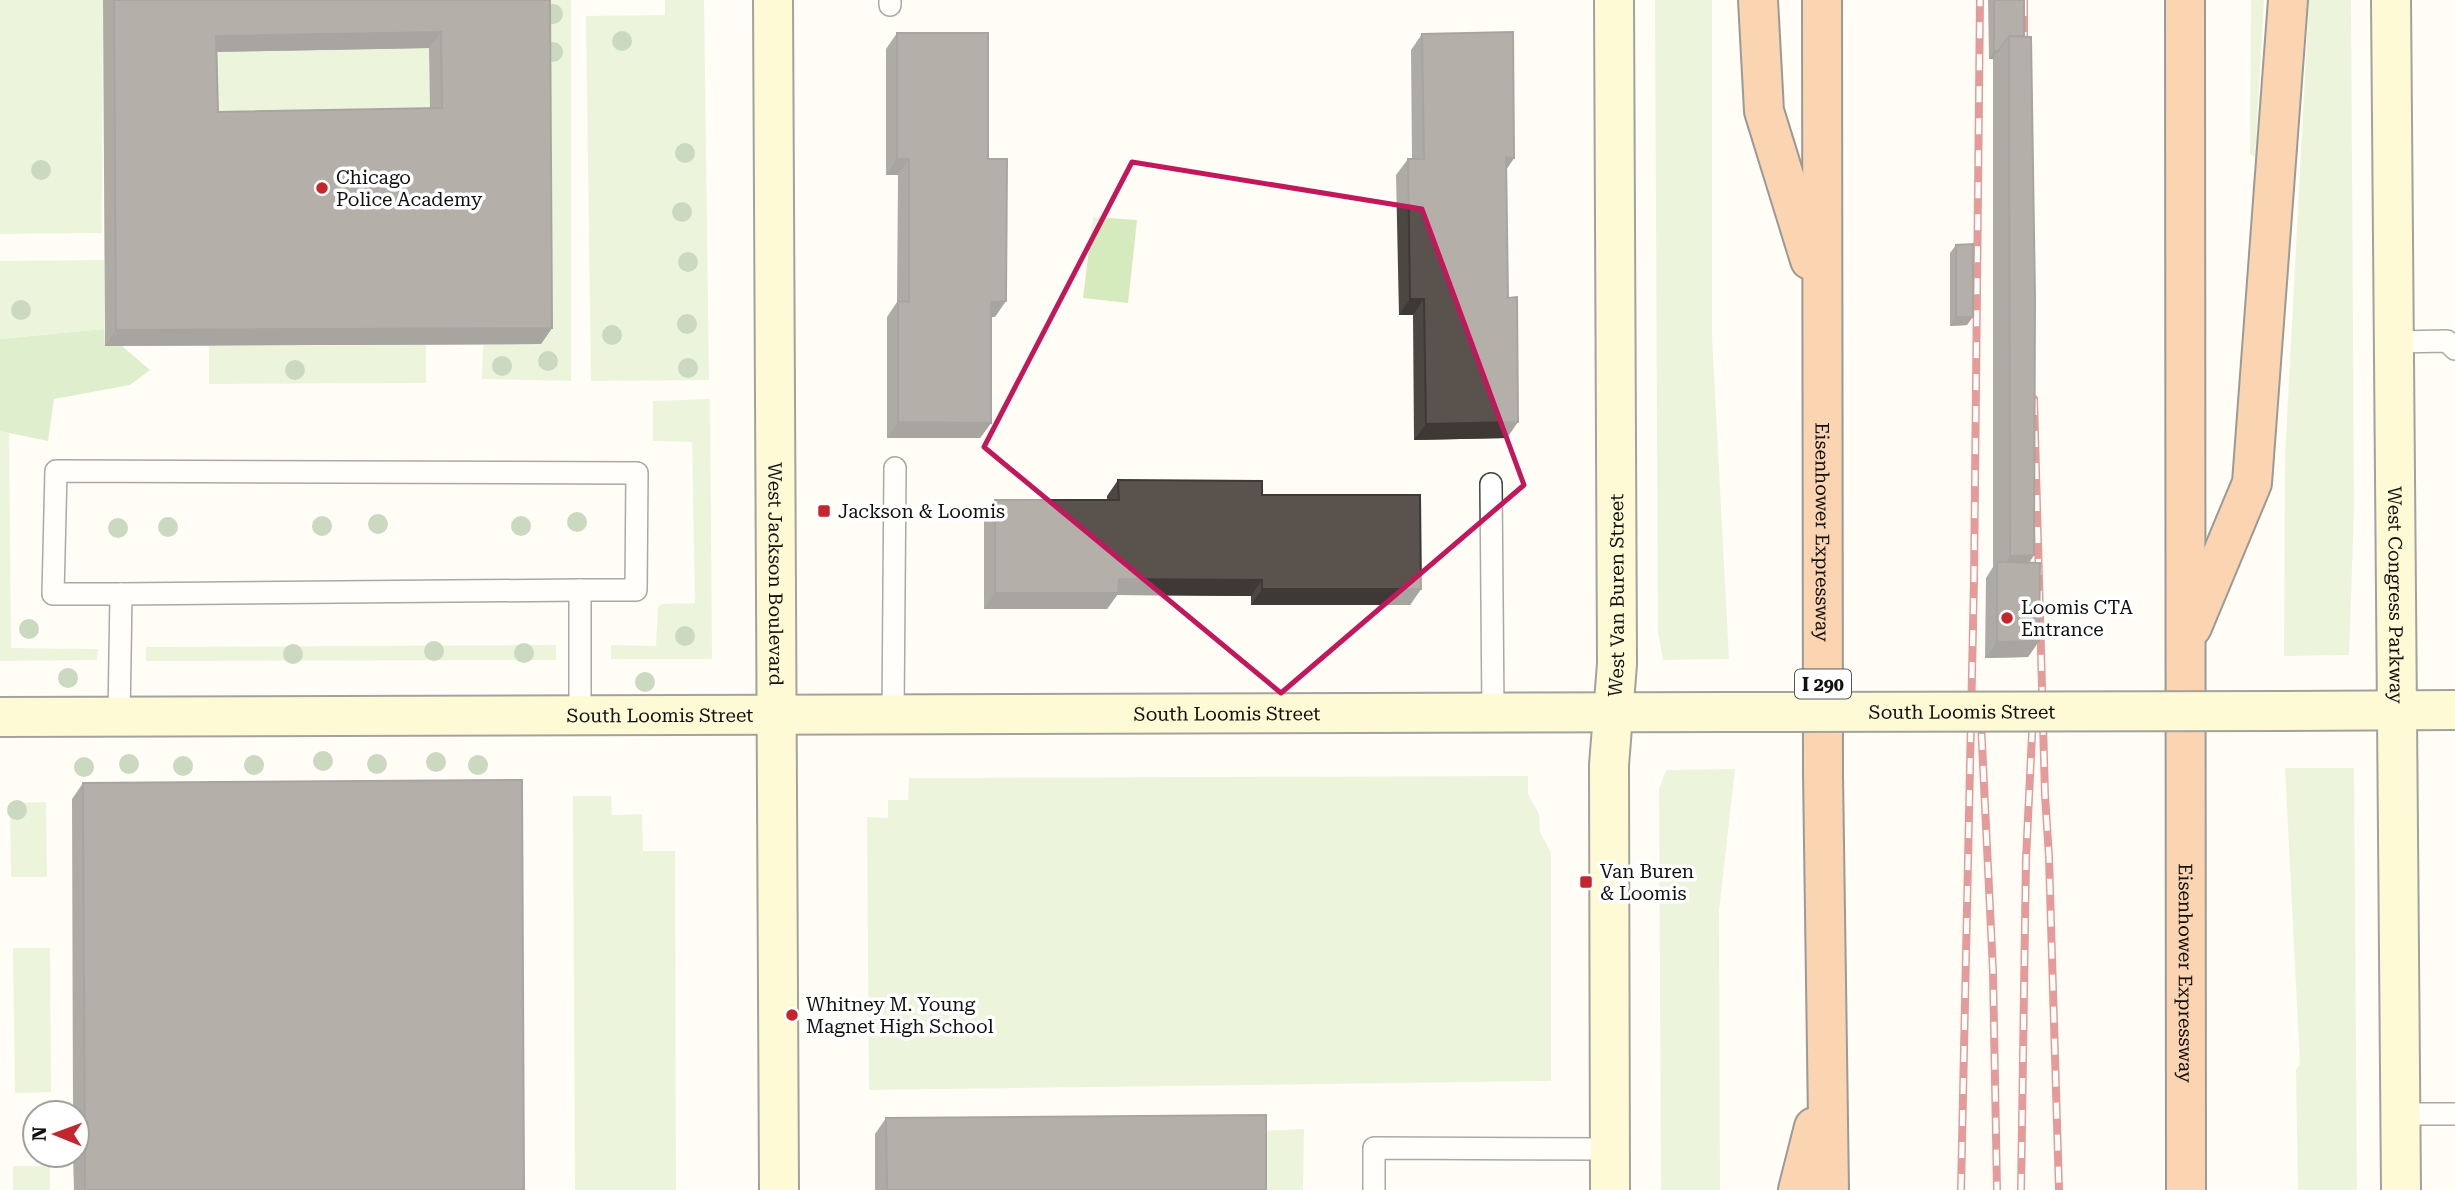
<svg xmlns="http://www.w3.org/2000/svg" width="2455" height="1190" viewBox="0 0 2455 1190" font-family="'Roboto Serif',serif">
<rect width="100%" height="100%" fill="#fffdf5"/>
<g fill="#d5ebbd">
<polygon points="0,0 103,0 102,233 0,234"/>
<polygon points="539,0 571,0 571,381 482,379 483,345 541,344"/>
<polygon points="665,0 704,0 709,380 591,381 586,16 665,15"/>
<polygon points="1655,0 1712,0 1712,336 1729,659 1663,660 1658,632"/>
<polygon points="2251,0 2264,0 2255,157 2250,154"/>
<polygon points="2309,0 2351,0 2354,509 2349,655 2284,656 2285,457"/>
<polygon points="429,48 431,124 207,128 205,52"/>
<polygon points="1093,217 1137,220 1128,303 1083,298"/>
<polygon points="104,260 104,329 0,339 0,261"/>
<polygon points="426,345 426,383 209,384 209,346"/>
<polygon points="710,399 712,659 611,659 611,645 656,646 658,607 662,604 695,603 692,442 653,441 653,401"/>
<polygon points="0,422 9,423 11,648 98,649 97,660 0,661"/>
<polygon points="556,645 556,660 146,661 146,647"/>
<polygon points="2285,768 2354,768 2357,1190 2298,1190 2296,1070 2300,1064"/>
<polygon points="1735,769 1719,911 1720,1190 1661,1190 1659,789 1666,770"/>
<polygon points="1528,776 1528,794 1539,814 1540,832 1551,853 1551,1081 869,1090 867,817 888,818 888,800 908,800 909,778"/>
<polygon points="573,796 611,796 612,815 642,814 643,851 675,851 676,1190 575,1190"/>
<polygon points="46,802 47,877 11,877 10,803"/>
<polygon points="13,948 50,948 51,1092 15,1093"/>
<polygon points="1304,1129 1303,1190 1255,1190 1255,1131"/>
<rect x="13" y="1166" width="37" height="24"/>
</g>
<polygon fill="#b9dc9c" points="104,329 105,346 122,346 150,370 130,385 54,399 48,441 0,431 0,339"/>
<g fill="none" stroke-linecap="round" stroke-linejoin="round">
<g stroke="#444" stroke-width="24">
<g id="lane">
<polyline points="890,0 890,5"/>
<polyline points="2395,342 2447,341 2455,349"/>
<polyline points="1491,484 1493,712"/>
<polyline points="121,594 580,590"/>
<polyline points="893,714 895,468"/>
<polyline points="119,717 121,594 53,594 56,471 637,473 636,590 580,590 580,715"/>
<polyline points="2400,1114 2455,1114"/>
<polyline points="1374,1190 1374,1148 1610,1149"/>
</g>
</g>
<g stroke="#333" stroke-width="42">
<g id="secondary">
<path id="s1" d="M773,0l6,1190"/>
<path id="s2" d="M2391,0l10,1190"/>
<polyline points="2284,711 2455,710"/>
<path id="s3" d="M0,717l1729,-5"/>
<path id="s4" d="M1610,1190l-1,-425 8,-101 -3,-664"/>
</g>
</g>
<g stroke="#222" stroke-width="42">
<g id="highway">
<polyline points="1758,0 1764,111 1810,260"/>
<path id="s5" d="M1822,0l1,774 6,416"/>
<path id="s6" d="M2185,0l1,1190"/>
<polyline points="2192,627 2252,483 2288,0"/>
<polyline points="1798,1190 1814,1127"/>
</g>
</g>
<use href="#lane" stroke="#fff" stroke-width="21"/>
<use href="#secondary" stroke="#fff6b0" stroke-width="38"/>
<use href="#highway" stroke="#f5a25d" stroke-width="38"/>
<g stroke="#c4262e" stroke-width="8">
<g id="rail">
<polyline points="2024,0 2024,57"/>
<polyline points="2034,399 2045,795 2049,857 2059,1190"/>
<polyline points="1980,702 1993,971 1997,1190"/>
<polyline points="1961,1190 1974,579 1980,0"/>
<polyline points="2021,1190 2026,859 2033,714"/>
</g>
</g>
<use href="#rail" stroke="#fff" stroke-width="5" stroke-dasharray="16" stroke-linecap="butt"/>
<g stroke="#333" stroke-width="42" stroke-linecap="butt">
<g id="secondary-bridge">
<path id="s7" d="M1729,712l555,-1"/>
</g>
</g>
<use href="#secondary-bridge" stroke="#fff6b0" stroke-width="38"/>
</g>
<g fill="#8dad7f">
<circle cx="553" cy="14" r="10"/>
<circle cx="622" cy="41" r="10"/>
<circle cx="553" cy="52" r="10"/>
<circle cx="685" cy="153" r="10"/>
<circle cx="41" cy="170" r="10"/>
<circle cx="682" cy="212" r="10"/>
<circle cx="688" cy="262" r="10"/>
<circle cx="21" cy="310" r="10"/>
<circle cx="687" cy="324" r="10"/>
<circle cx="612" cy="335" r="10"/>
<circle cx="548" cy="361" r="10"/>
<circle cx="502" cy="366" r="10"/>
<circle cx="688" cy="368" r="10"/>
<circle cx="295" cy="370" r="10"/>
<circle cx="577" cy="522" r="10"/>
<circle cx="378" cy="524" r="10"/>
<circle cx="322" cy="526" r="10"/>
<circle cx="521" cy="526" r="10"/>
<circle cx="168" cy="527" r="10"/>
<circle cx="118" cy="528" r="10"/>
<circle cx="29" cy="629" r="10"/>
<circle cx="685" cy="636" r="10"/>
<circle cx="434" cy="651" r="10"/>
<circle cx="524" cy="653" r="10"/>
<circle cx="293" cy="654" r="10"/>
<circle cx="68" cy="678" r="10"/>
<circle cx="645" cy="682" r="10"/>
<circle cx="323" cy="761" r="10"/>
<circle cx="436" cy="762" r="10"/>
<circle cx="129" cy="764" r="10"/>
<circle cx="377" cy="764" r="10"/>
<circle cx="254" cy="765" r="10"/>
<circle cx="478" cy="765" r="10"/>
<circle cx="183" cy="766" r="10"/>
<circle cx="84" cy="767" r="10"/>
<circle cx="17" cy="810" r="10"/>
</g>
<g fill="#4d4742" fill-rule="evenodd">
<path d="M103,0h447l2,328 -11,16 -436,2zM429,48l1,60 -212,4 -1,-60z"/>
<polygon points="1988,0 2024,0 2034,555 2029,563 2039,641 2028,657 1985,658 1986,578 1993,567 1993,59 1989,59"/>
<polygon points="897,33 988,159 995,317 991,317 991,423 980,438 887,438 887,317 897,302 898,175 886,175 886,49"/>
<polygon points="1422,34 1514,158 1506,170 1507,438 1414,440 1413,315 1399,315 1396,175 1408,159 1412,159 1411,50"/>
<polygon points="1956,245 1967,325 1950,326 1950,253"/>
<polygon points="1118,480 1262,495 1421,589 1410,605 1251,605 1251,596 1117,595 1107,609 984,609 984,516 995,500 1107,500 1107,496"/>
<polygon points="83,783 524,1190 74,1190 73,1155 77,1155 77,1113 73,1113 72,799"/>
<polygon points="886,1118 1266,1190 875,1190 875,1134"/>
</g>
<g fill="#3f3936">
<polygon points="441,32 429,48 205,52 216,36"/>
<polygon points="1994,51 1998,51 1993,59 1989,59"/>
<polygon points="1506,157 1514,158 1503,174"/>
<polygon points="897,159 909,159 898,175 886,175"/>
<polygon points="1410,299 1424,299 1413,315 1399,315"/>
<polygon points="1006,301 995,317 980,318 991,302"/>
<polygon points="1956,317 1973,317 1967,325 1950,326"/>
<polygon points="552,328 541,344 105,346 116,330"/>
<polygon points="898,422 991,423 980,438 887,438"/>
<polygon points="1518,422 1507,438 1414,440 1426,424"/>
<polygon points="2034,555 2018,579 1997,574 2010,556"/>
<polygon points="1119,579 1262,580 1251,596 1117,595 1107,609 984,609 995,593"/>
<polygon points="1262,589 1421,589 1410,605 1251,605"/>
<polygon points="2039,641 2028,657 1985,658 1997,642"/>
</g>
<g fill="#5a524d" stroke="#3f3936" stroke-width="2" fill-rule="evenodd">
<path d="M114,0h436l2,328 -436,2zM441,32l1,76 -224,4 -2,-76z"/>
<polygon points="1994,0 2024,0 2024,36 2009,36 1998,51 1994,51"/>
<polygon points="1513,32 1514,158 1506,157 1508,298 1517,297 1518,422 1426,424 1424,299 1410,299 1408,159 1424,159 1422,34"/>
<polygon points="897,33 988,33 988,159 1007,159 1006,301 991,302 991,423 898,422 898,301 909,302 909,159 897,159"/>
<polygon points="2009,36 2031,37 2035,298 2034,555 2010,556"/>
<polygon points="1973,244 1973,317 1956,317 1956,245"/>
<polygon points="1118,480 1262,481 1262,495 1420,495 1421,589 1262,589 1262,580 1119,579 1118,593 995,593 995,500 1119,500"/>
<polygon points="1997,562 2040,563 2039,641 1997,642"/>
<polygon points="522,780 524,1190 85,1190 83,783"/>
<polygon points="1266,1115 1266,1190 887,1190 886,1118"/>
</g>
<path d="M0 0H2455V1190H0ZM1132,162l290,47 102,276 -243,208 -297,-246z" fill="#fffdf5" fill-opacity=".55" fill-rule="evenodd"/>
<path fill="none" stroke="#c2185b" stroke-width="5" stroke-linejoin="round" d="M1132,162l290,47 102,276 -243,208 -297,-246z"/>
<g fill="#c4262e" stroke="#fff" stroke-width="2.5">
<circle cx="322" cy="188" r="7"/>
<rect x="817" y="504" width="14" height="14" rx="3.5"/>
<circle cx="2007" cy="618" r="7"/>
<rect x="1579" y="875" width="14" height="14" rx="3.5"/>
<circle cx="792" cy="1015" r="7"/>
</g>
<g text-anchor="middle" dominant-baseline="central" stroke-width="7" stroke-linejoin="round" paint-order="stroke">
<rect fill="#fff" stroke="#585858" stroke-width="2" x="1795" y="669.5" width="56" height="29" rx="5"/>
<g font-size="18" font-weight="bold" fill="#111">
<text x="1823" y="684">I 290</text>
</g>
<g font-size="19" fill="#111" stroke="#fff" text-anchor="start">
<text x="336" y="177">Chicago<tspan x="336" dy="22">Police Academy</tspan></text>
<text x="838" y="511">Jackson &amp; Loomis</text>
<text x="2021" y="607">Loomis CTA<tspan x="2021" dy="22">Entrance</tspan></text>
<text x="1600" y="871">Van Buren<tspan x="1600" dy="22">&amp; Loomis</tspan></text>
<text x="806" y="1004">Whitney M. Young<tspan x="806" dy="22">Magnet High School</tspan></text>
</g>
<g font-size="19" fill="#111" stroke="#fff">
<text stroke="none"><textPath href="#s5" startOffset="532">Eisenhower Expressway</textPath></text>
<text stroke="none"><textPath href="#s1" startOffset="574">West Jackson Boulevard</textPath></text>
<text stroke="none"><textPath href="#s4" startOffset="595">West Van Buren Street</textPath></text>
<text stroke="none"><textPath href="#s2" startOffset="595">West Congress Parkway</textPath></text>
<text stroke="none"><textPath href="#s7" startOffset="233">South Loomis Street</textPath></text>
<text stroke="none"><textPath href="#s3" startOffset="1227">South Loomis Street</textPath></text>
<text stroke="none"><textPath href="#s3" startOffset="660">South Loomis Street</textPath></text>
<text stroke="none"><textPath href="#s6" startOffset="973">Eisenhower Expressway</textPath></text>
</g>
</g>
<g transform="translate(56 1134) rotate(271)"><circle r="33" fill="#ffffff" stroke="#a0a0a0" stroke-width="2"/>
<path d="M0-5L12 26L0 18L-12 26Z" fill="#c4262e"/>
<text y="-10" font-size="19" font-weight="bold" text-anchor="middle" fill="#111111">N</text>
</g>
</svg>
